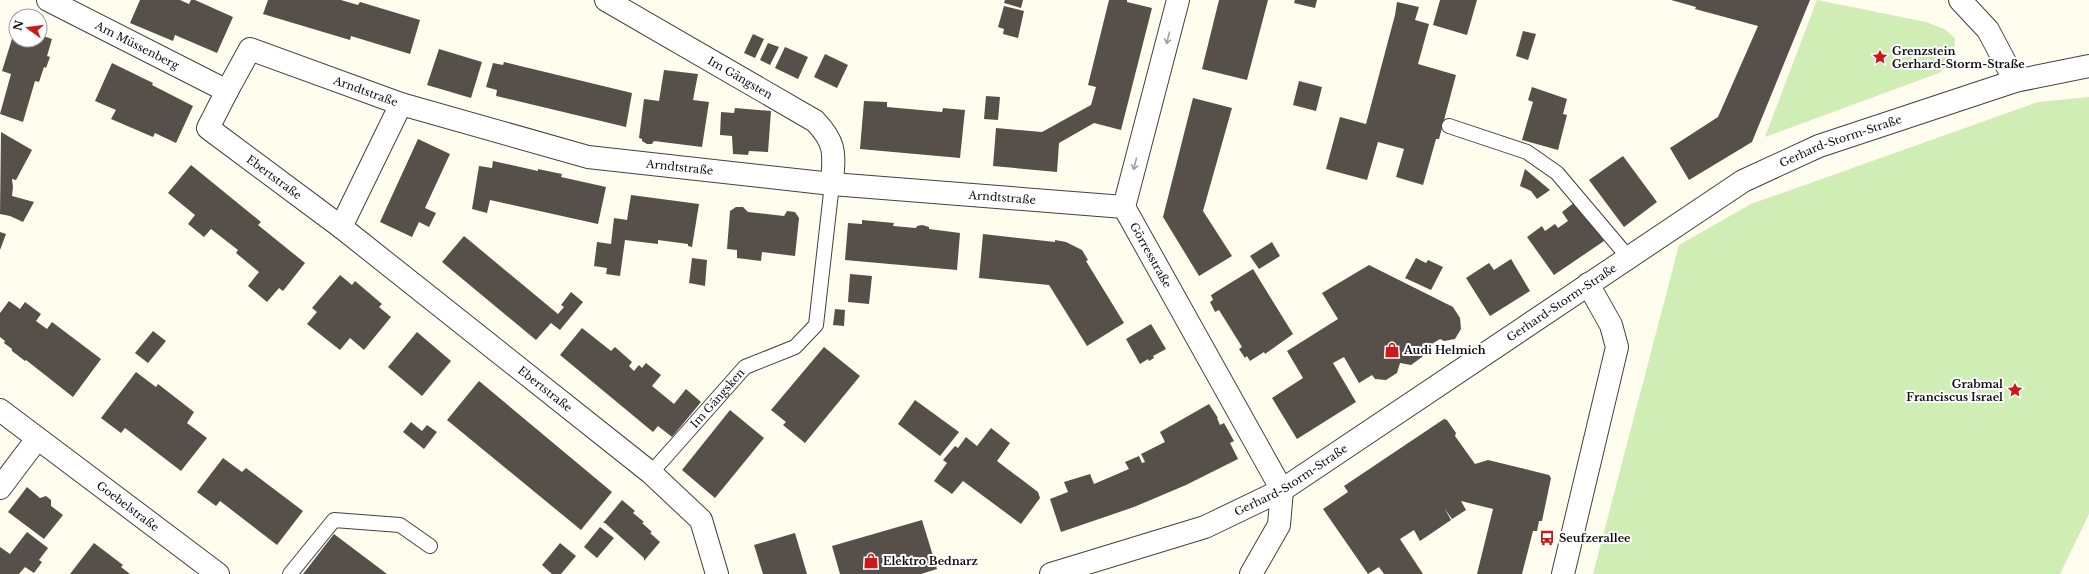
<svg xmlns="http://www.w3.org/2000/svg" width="2089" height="574" viewBox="0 0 2089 574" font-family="'Libre Baskerville',serif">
<rect width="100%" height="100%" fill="#fffdee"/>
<g fill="#cfedb4">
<path d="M1817,0l109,22 18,7 11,9c-1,17 -2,25 -16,35l-174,64z"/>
<polygon points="2089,97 2089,514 2060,574 1593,574 1679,245 1751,204 2038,102"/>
</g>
<g fill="#574f49">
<polygon points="140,0 180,0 189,4 191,0 195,0 233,17 217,53 175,35 173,41 130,23"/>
<polygon points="268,0 341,0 358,5 360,2 420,20 410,54 351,36 350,40 263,14"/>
<polygon points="1005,0 1023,0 1021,8 1004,3"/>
<polygon points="1109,0 1127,0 1127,2 1152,8 1121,130 1094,123 1059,143 1057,172 993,166 996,128 1042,132 1091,105 1096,87 1088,85"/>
<polygon points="1219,0 1268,0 1247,80 1202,69"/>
<polygon points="1295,0 1317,0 1315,8 1294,3"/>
<polygon points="1440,0 1477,0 1467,35 1433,25"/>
<polygon points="1671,0 1810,0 1752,142 1689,180 1670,148 1718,117 1758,26 1695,9 1696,7"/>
<polygon points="1397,2 1419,7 1415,20 1429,24 1418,64 1456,75 1439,139 1436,139 1423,185 1396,177 1404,149 1378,142 1367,180 1326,169 1340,117 1366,124 1395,15"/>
<polygon points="1004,6 1024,11 1018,38 1003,34 1004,29 998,27"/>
<polygon points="16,26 16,40 40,40 40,35 52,39 47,56 50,57 46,68 44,67 39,82 35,81 23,122 0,114 11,74 2,71"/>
<polygon points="1523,31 1536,34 1528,60 1516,56"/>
<polygon points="753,34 764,39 755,58 744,53"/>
<polygon points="768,43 779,47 770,65 760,60"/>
<polygon points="785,47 808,57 798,79 775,68"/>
<polygon points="439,49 482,62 471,98 427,85"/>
<polygon points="825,54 848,65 837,88 814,77"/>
<polygon points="504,62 632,93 626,127 496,96 497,90 486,87 493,63 503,65"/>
<polygon points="112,63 153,83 152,85 193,106 176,143 155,133 153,137 111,119 116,110 95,101"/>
<polygon points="664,70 698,74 693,100 709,102 702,147 654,141 652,144 647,144 642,141 642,139 639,138 644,99 659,101"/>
<polygon points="1299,81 1322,87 1316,111 1293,105"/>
<polygon points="1532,87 1567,99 1563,114 1567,115 1558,150 1522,140 1533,102 1528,100"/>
<polygon points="986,96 1000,97 998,120 984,119"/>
<polygon points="1193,98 1232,108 1203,211 1232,256 1199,276 1163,217"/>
<polygon points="864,101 887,102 887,107 942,112 943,108 965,110 960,158 860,149"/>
<polygon points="735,108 771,111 768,152 749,151 748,155 733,154 732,136 720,135 721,112 734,113"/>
<polygon points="1,132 32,150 16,180 12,179 13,187 12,196 34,202 23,222 10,216 0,214"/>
<polygon points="418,139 450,154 425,208 436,213 429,227 419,222 412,237 380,222"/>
<polygon points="1623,156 1657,202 1624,227 1589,180"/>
<polygon points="493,161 538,171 538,169 562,174 561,177 606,187 598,224 490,200 487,213 472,209 479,166 492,168"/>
<polygon points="191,165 261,222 258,225 305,263 283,291 279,288 267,302 248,286 259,272 236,253 238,250 211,229 204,237 188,224 195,215 168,193"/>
<polygon points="1525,169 1550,190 1537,199 1531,191 1520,186"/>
<polygon points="631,195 699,204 692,247 688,246 688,244 658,240 658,244 625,240 620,276 606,274 607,268 594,266 597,242 611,244 614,218 627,220"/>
<polygon points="1575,202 1596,227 1595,228 1604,241 1554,275 1527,237 1542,226 1545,231 1555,224 1558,228 1568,221 1562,212"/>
<polygon points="736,207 743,207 748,212 784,216 787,211 795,212 799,218 795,256 762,252 761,261 737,258 737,250 727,249 730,211"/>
<polygon points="862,220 894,223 893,226 916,228 917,226 922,225 929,227 929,229 960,233 957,270 845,260 848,223 862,224"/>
<polygon points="0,232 6,234 0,250"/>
<polygon points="983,234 1055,242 1055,240 1066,242 1082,250 1088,260 1086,261 1124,323 1087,346 1049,285 979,278"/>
<polygon points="464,236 558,314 564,307 561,305 571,292 583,302 560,330 551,323 536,340 442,262"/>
<polygon points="1272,242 1280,256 1259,269 1250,256"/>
<polygon points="692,258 707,260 705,286 689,283"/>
<polygon points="1416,258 1426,263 1428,260 1443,267 1431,290 1405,278"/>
<polygon points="1511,259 1530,291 1490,316 1466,278 1489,263 1494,270"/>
<polygon points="1369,265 1453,307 1460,318 1461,329 1455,339 1444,341 1440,339 1425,348 1422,357 1411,365 1400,363 1397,373 1386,380 1375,379 1372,375 1359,383 1344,357 1333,363 1356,402 1297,439 1272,398 1303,378 1287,351 1338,319 1322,293"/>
<polygon points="1253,269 1293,334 1265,354 1264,352 1250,361 1247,356 1245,358 1239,349 1242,347 1219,310 1215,312 1210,302 1213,300 1211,295"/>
<polygon points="850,274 872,276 869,304 848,302"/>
<polygon points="340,275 352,285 355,281 382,304 379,307 391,317 364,350 350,338 340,350 307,324 317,312 312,308"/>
<polygon points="9,301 20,309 25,302 41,314 36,321 47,329 52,322 101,359 73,397 26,360 25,361 12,351 12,349 4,343 5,341 0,337 0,313"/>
<polygon points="835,309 845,310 844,326 833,325"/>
<polygon points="1151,324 1166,349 1153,356 1154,358 1149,361 1148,359 1140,364 1126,339"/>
<polygon points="582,328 611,351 615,347 632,362 629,366 634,371 639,365 642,368 646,363 661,375 652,386 674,404 686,389 701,402 672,437 658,426 653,432 560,355"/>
<polygon points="153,331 166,341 148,363 135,353"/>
<polygon points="417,332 451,361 422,396 388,367"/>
<polygon points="824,347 860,376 805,443 783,425 786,422 771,410"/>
<polygon points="136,372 156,387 158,384 194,412 187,423 207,438 181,471 125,428 121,433 101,418"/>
<polygon points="479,381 612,492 581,530 447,420"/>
<polygon points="915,400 959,432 940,456 898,424"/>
<polygon points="1209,404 1218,418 1217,418 1220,425 1224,423 1234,441 1230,443 1238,459 1186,485 1134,507 1061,532 1050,499 1068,492 1064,482 1090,474 1094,484 1129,469 1125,462 1139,456 1142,463 1145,462 1141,454 1165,442 1160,432"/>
<polygon points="730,410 764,438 715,498 682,470"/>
<polygon points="1444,419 1447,420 1456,433 1455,436 1475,464 1488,460 1549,475 1551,478 1542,521 1539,521 1537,531 1533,531 1522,574 1477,574 1493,509 1461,501 1466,510 1452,519 1445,509 1451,520 1420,541 1414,530 1400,539 1423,574 1384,574 1379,567 1368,574 1323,509 1348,492 1344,486"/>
<polygon points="411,422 422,431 427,425 437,432 424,449 403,432"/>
<polygon points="991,428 1010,443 997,461 1038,492 1040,498 1021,524 963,481 952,494 934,481 947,463 943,460 955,446 958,448 966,437 977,446"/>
<polygon points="223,458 242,472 246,468 303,511 277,545 220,501 216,506 197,492"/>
<polygon points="27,487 40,498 46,496 51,500 51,506 63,515 44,539 8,512"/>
<polygon points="622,500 635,511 633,513 644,522 642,523 652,532 650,533 660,542 644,561 644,558 605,523 603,523"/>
<polygon points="922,520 937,569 921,574 840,574 832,546"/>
<polygon points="600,527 614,538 597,558 584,547"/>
<polygon points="27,532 48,548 39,560 42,562 34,573 25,567 19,574 0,574 0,547 10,554"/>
<polygon points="795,533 807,574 763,574 754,545"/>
<polygon points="334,534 387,574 303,574"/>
<polygon points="94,543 123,565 121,567 130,574 70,574"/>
<polygon points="560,543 576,556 561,574 552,574 542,565"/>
</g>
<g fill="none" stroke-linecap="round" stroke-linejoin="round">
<g stroke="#414141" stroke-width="16">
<g id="service">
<polyline points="1449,126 1527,152 1557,173 1628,257"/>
<path id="s1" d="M651,473l94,-106 50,-20 21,-22 16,-141"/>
<polyline points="290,574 334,520 400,525 430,546"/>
</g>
</g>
<g stroke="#414141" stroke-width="24">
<g id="minor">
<path id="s2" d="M48,0l179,91 23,-42 151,55 187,53 244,27 292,23"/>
<path id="s3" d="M606,0l209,121c22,23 19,33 17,63"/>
<path id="s4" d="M1178,0l-54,207 158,283 -3,35 -28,49"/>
<polyline points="1960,0 1988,30 2015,81"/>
<path id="s5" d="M227,91l-19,37 133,99 310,246 50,47 16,54"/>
<polyline points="341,227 401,104"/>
<path id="s6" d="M0,410l218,164"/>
<polyline points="0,488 37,439"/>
<path id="s7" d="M1051,574l154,-47 77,-37 461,-309 76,-35 196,-65 74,-15"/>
<polyline points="1563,574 1617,347 1611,325 1588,284"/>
</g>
</g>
<use href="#service" stroke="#fff" stroke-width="14"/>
<use href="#minor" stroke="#fff" stroke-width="22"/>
</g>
<defs><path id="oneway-shaft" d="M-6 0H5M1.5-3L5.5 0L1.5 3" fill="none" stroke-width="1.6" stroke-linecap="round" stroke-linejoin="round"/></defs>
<g stroke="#9f9f9f">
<use href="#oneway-shaft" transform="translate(1168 38) rotate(104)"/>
<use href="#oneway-shaft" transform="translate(1135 164) rotate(104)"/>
</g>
<defs>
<g id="sight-bare" transform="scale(1.2)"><path d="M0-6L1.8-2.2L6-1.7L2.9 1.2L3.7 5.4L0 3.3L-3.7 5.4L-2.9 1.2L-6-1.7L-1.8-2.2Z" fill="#ca1a19" stroke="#fff" stroke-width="2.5" paint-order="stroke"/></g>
<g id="shop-bare" transform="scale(1.2)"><path d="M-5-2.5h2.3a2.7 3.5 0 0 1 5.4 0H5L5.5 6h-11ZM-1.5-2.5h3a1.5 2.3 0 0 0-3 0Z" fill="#ca1a19" stroke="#fff" stroke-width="2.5" paint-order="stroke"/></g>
<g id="bus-bare" transform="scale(1.2)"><path d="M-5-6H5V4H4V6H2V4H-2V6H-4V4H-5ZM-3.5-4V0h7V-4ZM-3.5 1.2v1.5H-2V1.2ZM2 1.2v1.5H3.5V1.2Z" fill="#ca1a19" stroke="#fff" stroke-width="2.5" paint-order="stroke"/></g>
</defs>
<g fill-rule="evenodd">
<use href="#sight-bare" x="1880" y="57"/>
<use href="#shop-bare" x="1392" y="350"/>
<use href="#sight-bare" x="2015" y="390"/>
<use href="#bus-bare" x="1547" y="538"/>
<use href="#shop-bare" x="871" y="561"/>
</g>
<g text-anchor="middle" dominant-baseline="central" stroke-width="4" stroke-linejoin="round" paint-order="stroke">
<g font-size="11" fill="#0e0e0e" stroke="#fff">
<text stroke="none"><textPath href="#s2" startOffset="100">Am Müssenberg</textPath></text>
<text stroke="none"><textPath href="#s3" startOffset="155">Im Gängsten</textPath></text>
<text stroke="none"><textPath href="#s2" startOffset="372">Arndtstraße</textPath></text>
<text stroke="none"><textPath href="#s7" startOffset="907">Gerhard-Storm-Straße</textPath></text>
<text stroke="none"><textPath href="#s2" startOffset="696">Arndtstraße</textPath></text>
<text stroke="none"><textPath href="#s5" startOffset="124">Ebertstraße</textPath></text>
<text stroke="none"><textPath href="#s2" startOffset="1020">Arndtstraße</textPath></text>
<text stroke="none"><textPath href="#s4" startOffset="269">Görresstraße</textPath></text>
<text stroke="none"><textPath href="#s7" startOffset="583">Gerhard-Storm-Straße</textPath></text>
<text stroke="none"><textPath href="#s5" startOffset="468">Ebertstraße</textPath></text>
<text stroke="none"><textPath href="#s1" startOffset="100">Im Gängsken</textPath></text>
<text stroke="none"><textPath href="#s7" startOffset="259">Gerhard-Storm-Straße</textPath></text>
<text stroke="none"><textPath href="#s6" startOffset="160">Goebelstraße</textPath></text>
</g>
<g font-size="11" font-weight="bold" fill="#0e0e0e" stroke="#fff" text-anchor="start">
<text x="1892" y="51">Grenzstein<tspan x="1892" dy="13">Gerhard-Storm-Straße</tspan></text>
<text x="1404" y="350">Audi Helmich</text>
<text x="2003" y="384" text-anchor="end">Grabmal<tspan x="2003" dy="13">Franciscus Israel</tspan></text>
<text x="1559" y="538">Seufzerallee</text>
<text x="883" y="561">Elektro Bednarz</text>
</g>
</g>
<g transform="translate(28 28) rotate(284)"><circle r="19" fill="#ffffff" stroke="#9f9f9f"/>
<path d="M0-3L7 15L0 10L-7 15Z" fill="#ca1a19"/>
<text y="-6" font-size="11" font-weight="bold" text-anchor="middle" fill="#0e0e0e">N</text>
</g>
</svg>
